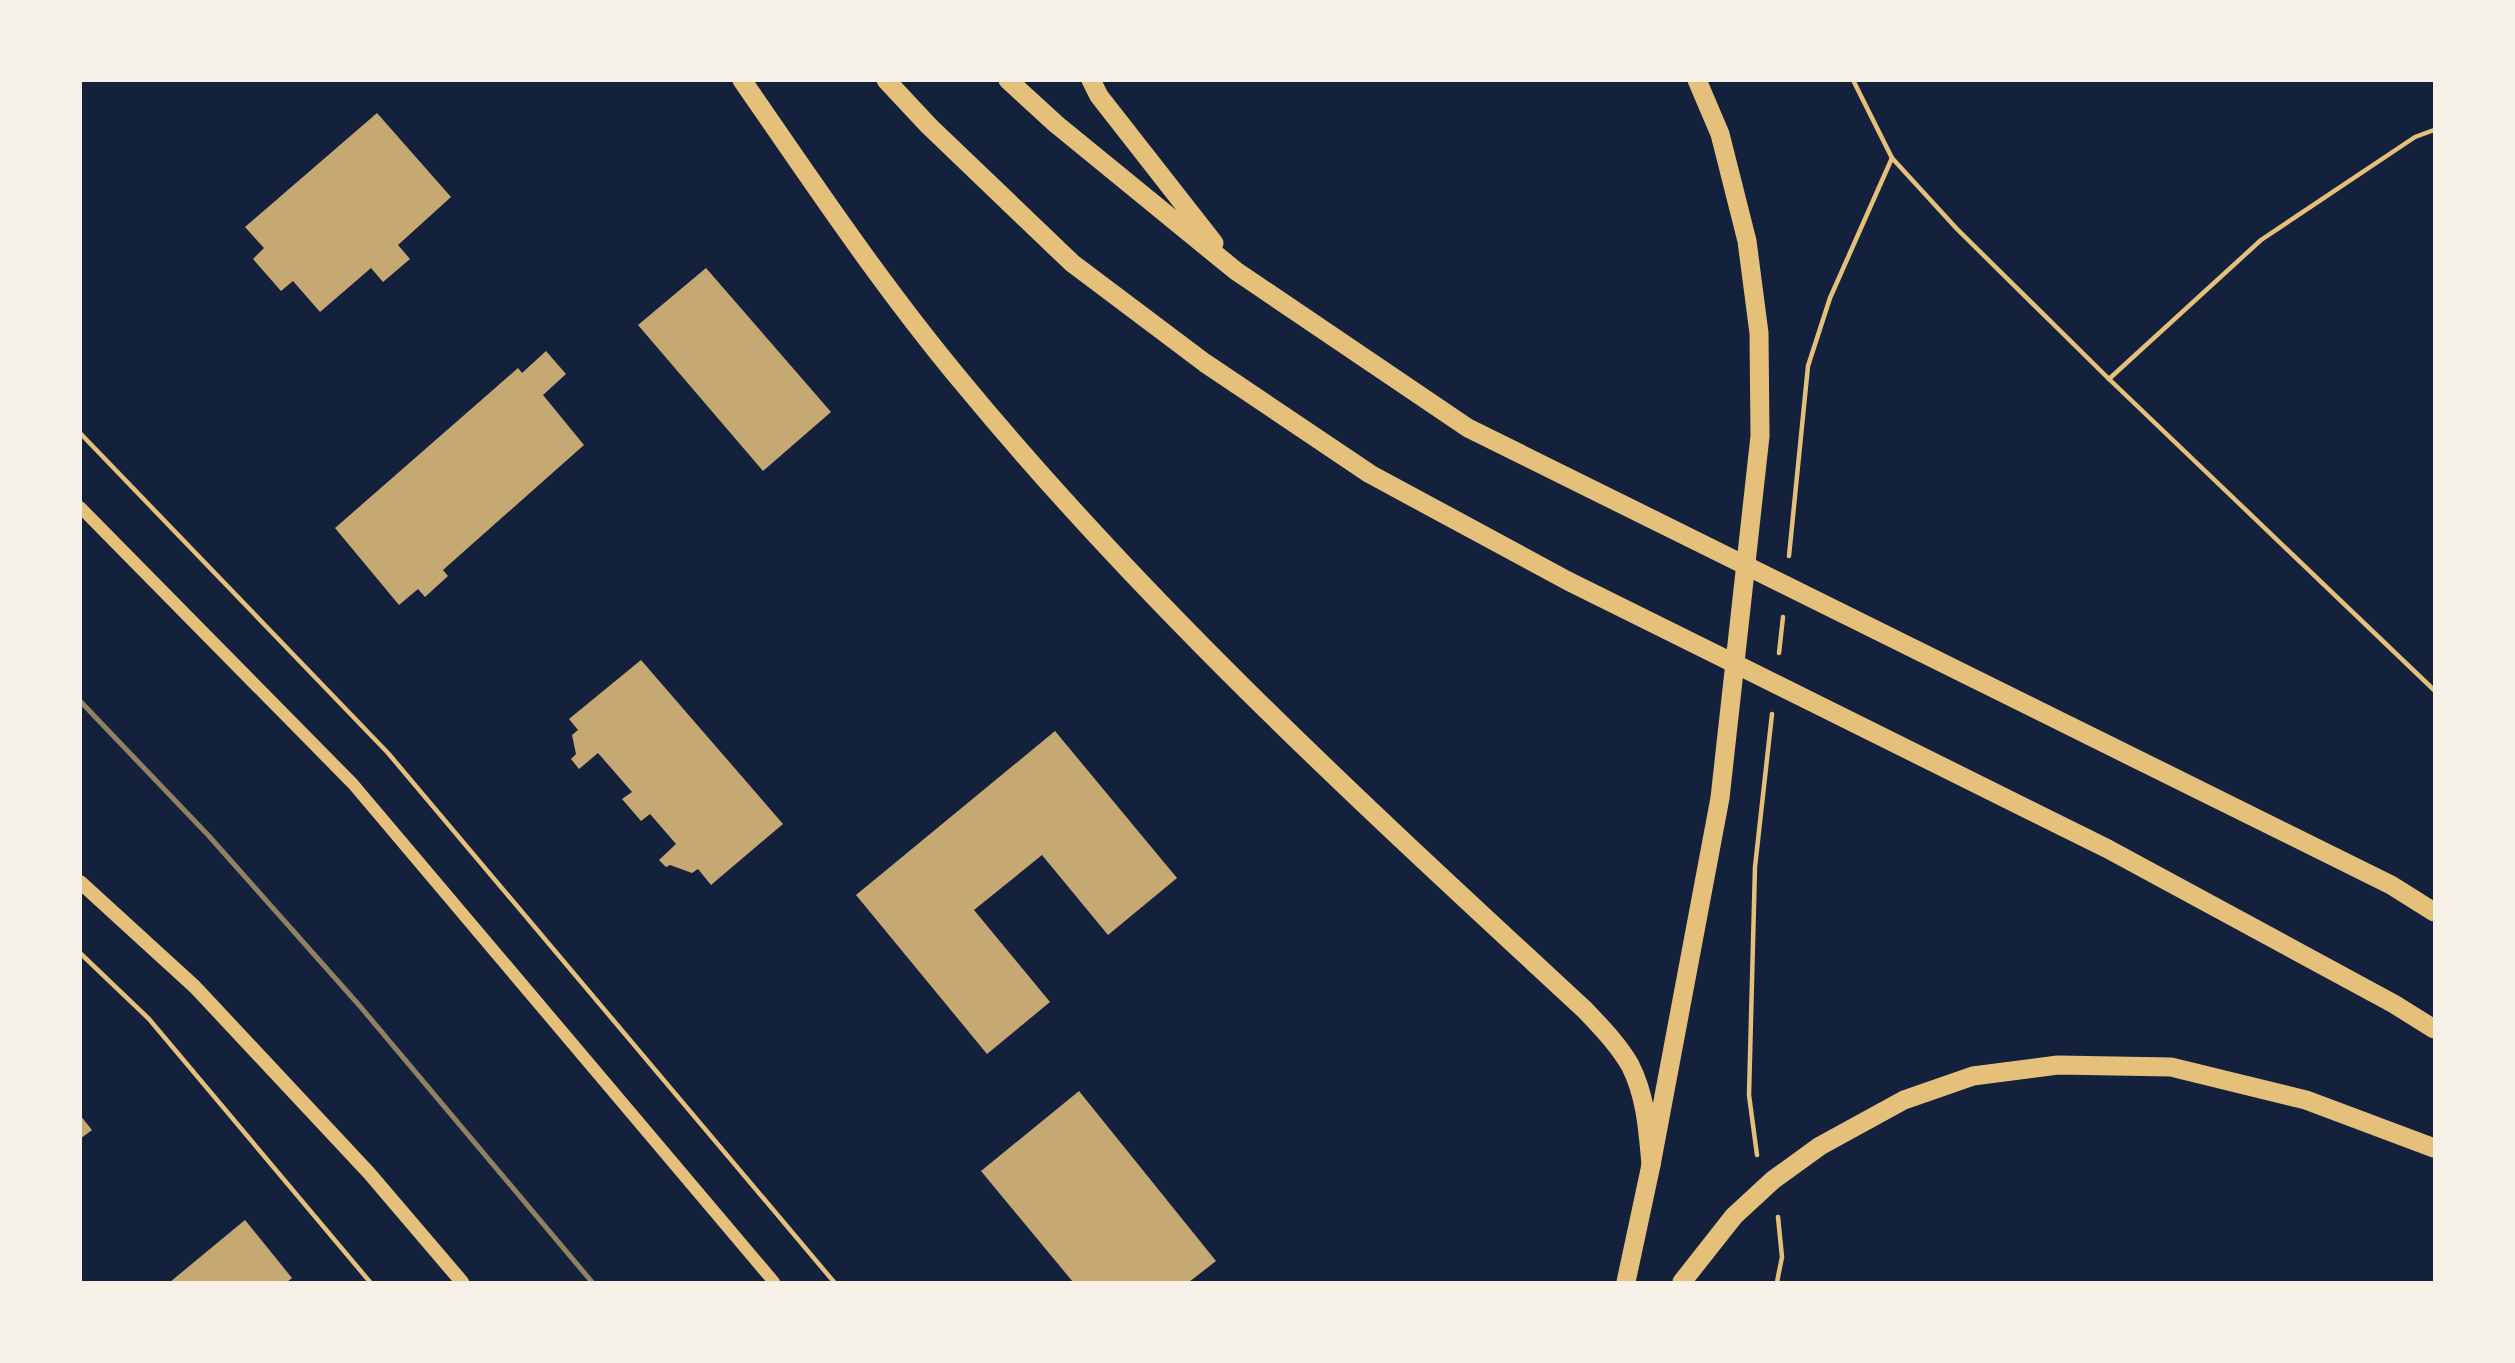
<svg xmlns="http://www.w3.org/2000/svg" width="2515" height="1363" viewBox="0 0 2515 1363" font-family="Barlow,sans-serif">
<rect width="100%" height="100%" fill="#14213d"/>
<g fill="#c6a872">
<polygon points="377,113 451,197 398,245 410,259 383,282 371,268 320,312 293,281 281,291 253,259 264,248 245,227"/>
<polygon points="706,268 831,412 763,471 638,325"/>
<polygon points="546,351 566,374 543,395 584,445 443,570 448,576 425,597 418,589 399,605 335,528 518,368 522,373"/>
<polygon points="641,660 783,824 711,885 698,869 692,873 670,865 666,867 659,860 676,844 650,814 641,821 622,799 632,792 598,753 579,769 571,759 576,754 572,735 578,730 569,719"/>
<polygon points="1055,731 1177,878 1108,935 1042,855 974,910 1050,1002 987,1054 856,895"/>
<polygon points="1079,1091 1216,1261 1189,1282 1073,1282 981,1171"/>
<polygon points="80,1115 92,1130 80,1139"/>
<polygon points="245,1220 292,1278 287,1282 170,1282"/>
</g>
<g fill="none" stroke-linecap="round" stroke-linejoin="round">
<g stroke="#e5c07b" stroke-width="4.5">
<polyline points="1853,80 1892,158 1957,229 2109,379 2434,690"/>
<polyline points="2109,379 2261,240 2415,137 2434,130"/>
<polyline points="80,433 388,753 834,1282"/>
<polyline points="1789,556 1808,366 1830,298 1892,158"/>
<polyline points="1779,653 1783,617"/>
<polyline points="80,953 149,1019 370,1282"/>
<polyline points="1757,1155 1749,1095 1755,867 1772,714"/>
<polyline points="1777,1282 1782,1257 1778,1217"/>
</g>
<polyline stroke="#e5c07b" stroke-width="12" points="80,507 353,784 774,1282"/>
<polyline stroke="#e5c07b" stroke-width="14" points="80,882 195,987 369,1173 462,1282"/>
<g stroke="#e5c07b" stroke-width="19">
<path d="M742,80c71,103 140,206 220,302 188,228 407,428 623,628 16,17 33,34 45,55 16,31 18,66 21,100"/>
<polyline points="886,80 929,126 1072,263 1205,363 1370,474 1568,581 2108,849 2394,1004 2434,1029"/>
<polyline points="1008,80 1056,124 1236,271 1468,428 2391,885 2434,912"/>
<polyline points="1091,80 1099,96 1214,243"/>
<polyline points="1626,1282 1651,1165 1720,798 1760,436 1759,333 1747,241 1720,134 1697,80"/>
<polyline points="1682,1282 1734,1216 1773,1180 1820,1146 1904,1100 1973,1076 2058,1065 2171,1067 2306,1100 2434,1148"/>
</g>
<polyline stroke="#918062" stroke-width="5" points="80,701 208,835 359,1005 592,1282"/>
</g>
<rect width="2515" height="1363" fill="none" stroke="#f6f1e7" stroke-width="164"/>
</svg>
